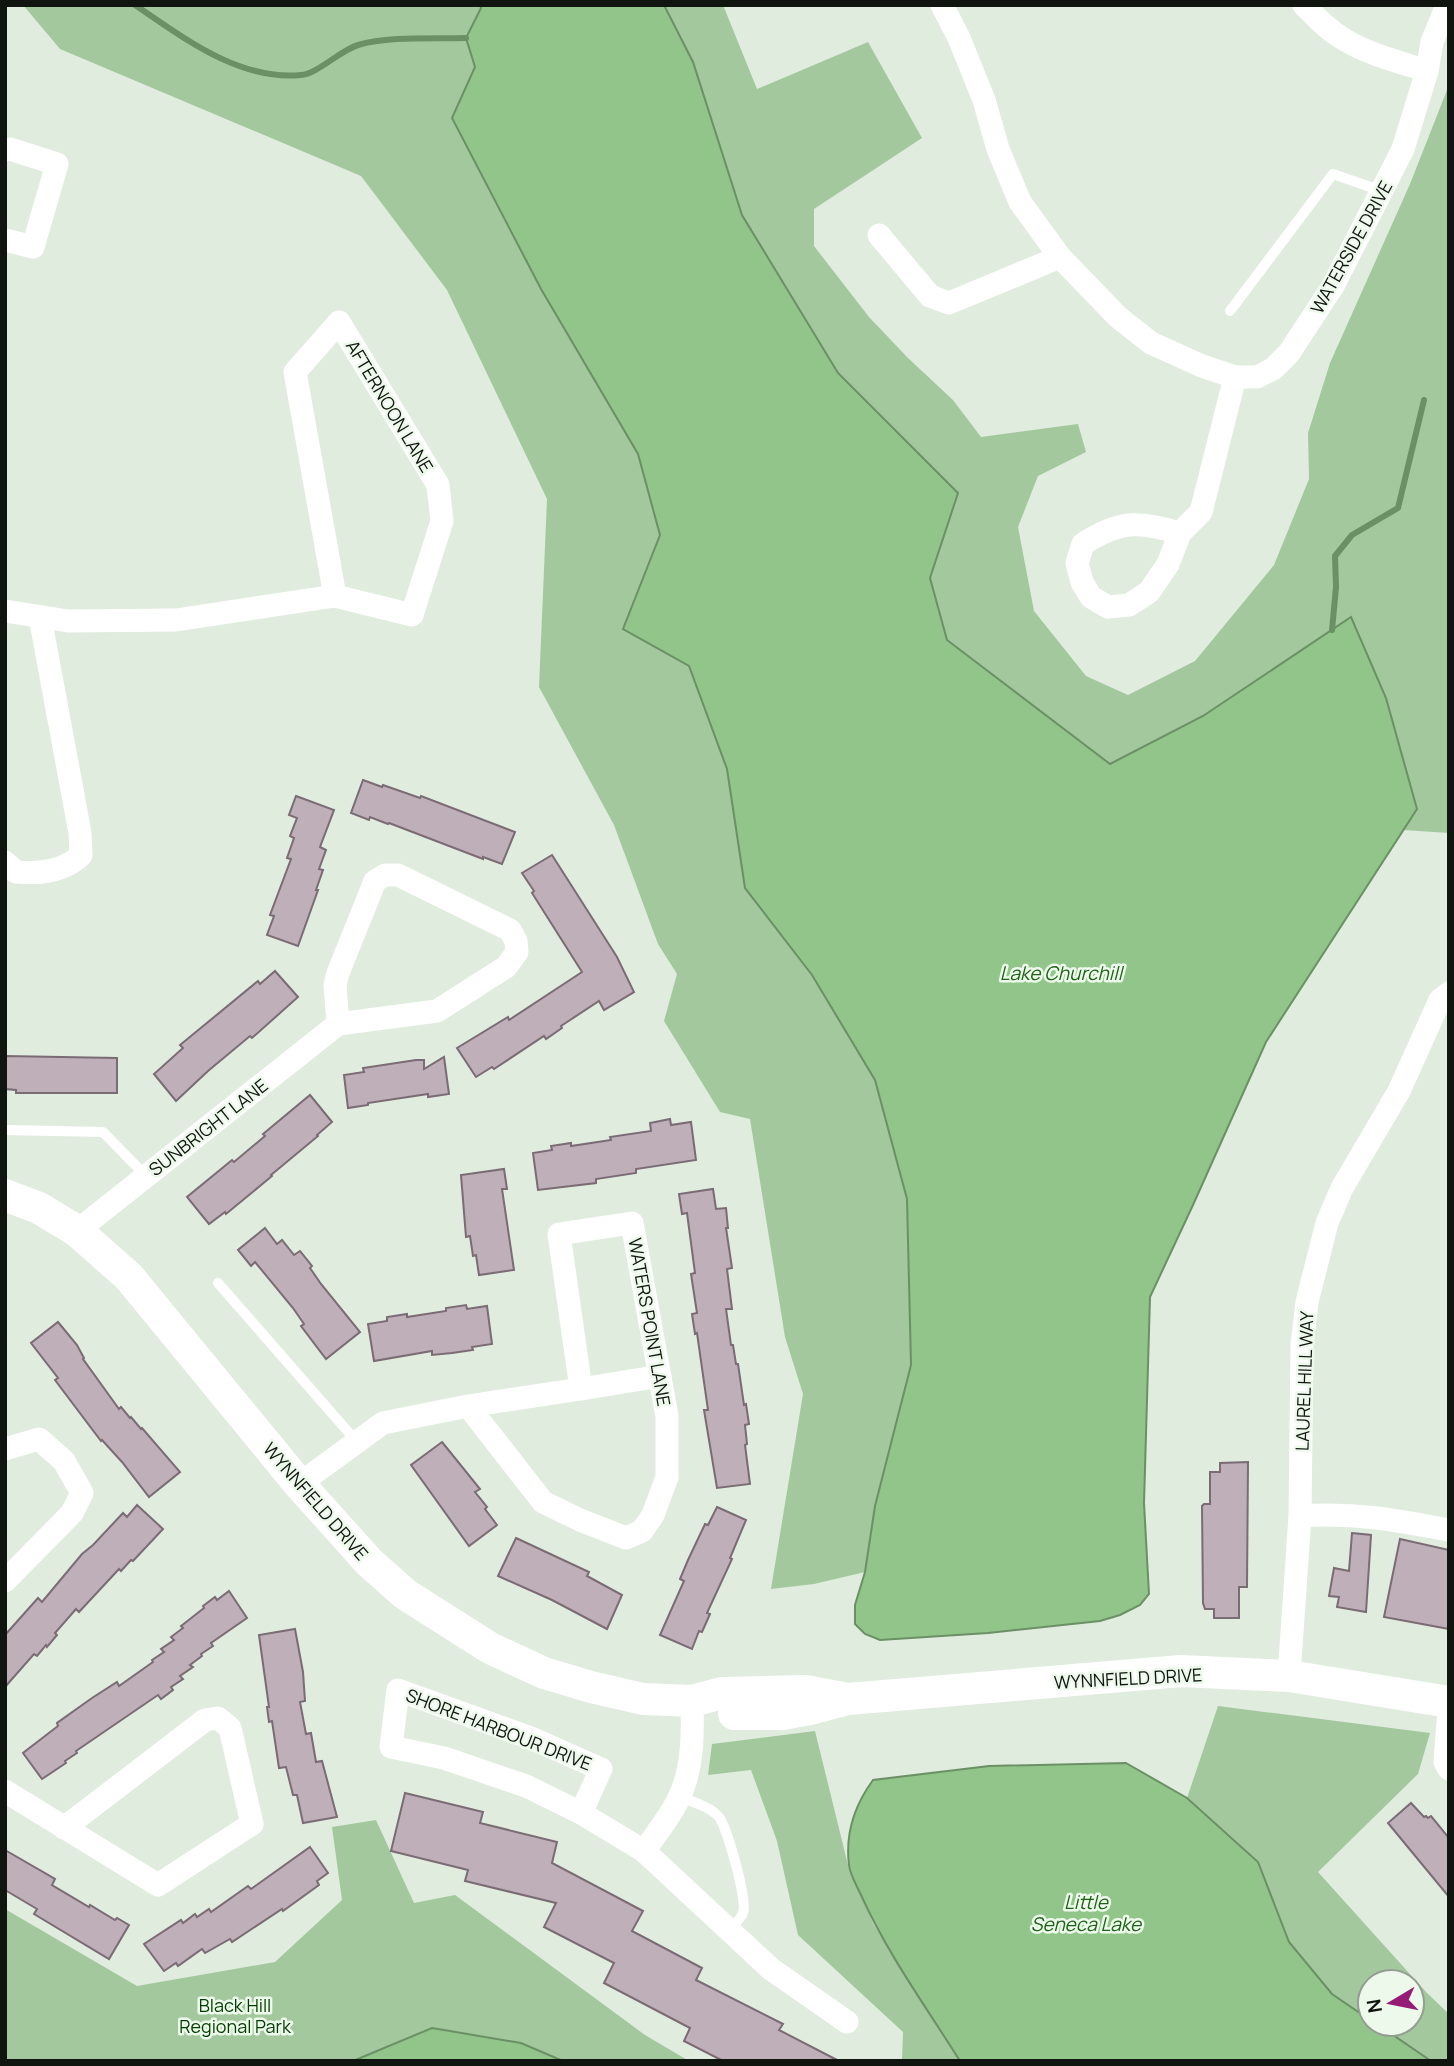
<svg xmlns="http://www.w3.org/2000/svg" width="1454" height="2066" viewBox="0 0 1454 2066" font-family="Manrope,sans-serif">
<rect width="100%" height="100%" fill="#e0ecde"/>
<g fill="#a3c89e">
<polygon points="23,5 480,5 481,8 466,38 475,66 452,119 638,454 660,535 624,629 689,665 727,769 745,888 812,975 875,1080 907,1199 911,1365 875,1506 865,1572 814,1584 771,1589 803,1394 785,1337 750,1119 720,1112 664,1021 677,974 658,944 614,825 539,687 547,499 447,290 361,176 60,49"/>
<polygon points="664,5 723,5 757,89 868,42 922,138 814,209 814,246 869,317 908,358 953,400 981,437 1078,424 1086,452 1038,476 1018,527 1034,611 1086,676 1128,695 1195,661 1274,565 1309,479 1308,433 1330,363 1410,184 1449,85 1449,833 1403,830 1417,809 1203,716 1110,764 947,640 930,578 958,493 838,373 742,214 693,62"/>
<polygon points="1218,1706 1430,1733 1418,1774 1318,1872 1427,1993 1449,2014 1449,2061 1431,2061 1377,2024 1412,2024 1412,1982 1370,1982 1370,2020 1332,1994 1289,1942 1258,1862 1187,1798"/>
<polygon points="815,1731 849,1869 874,1925 960,2061 902,2061 903,2032 798,1935 777,1841 751,1770 708,1775 712,1744"/>
<polygon points="376,1820 414,1903 455,1895 645,2035 689,2061 563,2061 521,2043 432,2028 353,2061 5,2061 5,1909 137,1986 275,1962 342,1900 332,1827"/>
</g>
<g fill="#91c58a" stroke="#6b9065" stroke-width="2">
<polygon points="480,5 664,5 693,62 742,215 838,373 958,493 930,578 947,640 1110,764 1203,716 1351,617 1386,698 1417,809 1266,1042 1193,1205 1150,1297 1144,1503 1149,1594 1140,1605 1120,1615 1100,1621 988,1633 880,1640 865,1634 855,1624 855,1605 865,1572 875,1506 911,1365 907,1199 875,1080 812,975 745,888 727,769 689,666 623,629 660,535 638,454 541,289 452,118 475,67 466,38 481,8"/>
<path d="M1126,1763l61,35 71,64 31,80 43,52 38,26v4h7l54,37h-471c-34,-54 -73,-108 -99,-166 -4,-9 -11,-20 -12,-30 -4,-32 5,-59 24,-85l116,-14z"/>
<polygon points="432,2028 521,2043 563,2061 353,2061"/>
</g>
<g fill="none" stroke-linecap="round" stroke-linejoin="round">
<g stroke="#6b9065" stroke-width="6">
<path d="M135,5c49,33 104,76 166,70 16,-1 40,-25 57,-30 30,-9 76,-6 108,-7"/>
<polyline points="1332,630 1336,587 1335,556 1352,535 1398,508 1424,400"/>
</g>
</g>
<g fill="#bfafb8" stroke="#7a6b74" stroke-width="2">
<polygon points="363,780 382,787 383,785 420,798 421,796 515,832 502,864 483,857 483,859 389,823 388,824 370,817 369,820 351,813"/>
<polygon points="296,796 334,810 320,847 326,850 319,869 323,870 316,890 318,890 298,946 267,935 274,916 270,915 291,859 287,858 294,838 290,836 297,818 289,815"/>
<polygon points="552,855 617,957 634,992 604,1010 599,1001 561,1026 562,1028 546,1039 544,1036 494,1069 492,1067 476,1077 457,1048 508,1017 509,1020 582,972 532,893 534,891 522,873"/>
<polygon points="275,971 298,997 252,1038 250,1036 208,1071 176,1101 154,1074 183,1048 180,1045 258,981 260,984"/>
<polygon points="5,1056 117,1058 117,1093 16,1093 16,1090 5,1089"/>
<polygon points="444,1057 449,1094 428,1097 428,1094 368,1103 368,1105 348,1108 344,1075 364,1072 363,1068 416,1060 424,1060 424,1069"/>
<polygon points="310,1095 332,1122 317,1135 318,1136 271,1175 272,1176 226,1214 225,1212 209,1224 187,1197 232,1160 234,1162 265,1136 263,1134"/>
<polygon points="670,1119 671,1125 691,1122 696,1160 636,1169 636,1173 596,1179 596,1183 538,1190 533,1153 552,1150 551,1146 571,1143 571,1146 611,1140 610,1137 651,1131 650,1123"/>
<polygon points="504,1169 507,1189 502,1189 514,1270 479,1275 476,1255 473,1256 470,1236 466,1237 461,1175"/>
<polygon points="713,1189 716,1209 726,1208 728,1228 726,1228 732,1268 727,1269 732,1309 726,1309 731,1345 733,1345 736,1364 738,1364 744,1405 746,1404 749,1424 745,1425 747,1444 745,1445 750,1484 717,1488 704,1410 708,1410 697,1333 695,1334 692,1314 697,1313 691,1274 695,1273 687,1213 682,1214 679,1194"/>
<polygon points="265,1228 277,1244 282,1240 294,1255 300,1251 312,1266 310,1268 321,1284 360,1332 326,1359 301,1326 304,1324 293,1308 255,1262 251,1266 238,1250"/>
<polygon points="466,1305 467,1309 487,1306 492,1344 472,1347 473,1350 452,1353 432,1355 432,1351 374,1361 368,1324 387,1321 387,1317 407,1314 407,1317 446,1311 446,1308"/>
<polygon points="58,1322 77,1345 84,1358 83,1359 119,1409 121,1407 130,1418 131,1417 141,1429 142,1428 180,1472 149,1497 122,1462 102,1440 101,1441 55,1380 58,1378 31,1343"/>
<polygon points="442,1442 480,1489 475,1492 487,1507 485,1509 497,1525 469,1546 411,1465"/>
<polygon points="1248,1462 1247,1587 1239,1587 1239,1618 1214,1618 1214,1609 1205,1609 1203,1603 1202,1506 1204,1504 1210,1504 1210,1472 1220,1472 1220,1463"/>
<polygon points="137,1505 163,1529 133,1561 131,1560 121,1571 119,1569 79,1612 76,1609 55,1633 57,1635 47,1647 46,1645 37,1656 34,1654 5,1687 5,1635 38,1598 42,1602 82,1554 93,1545 123,1513 127,1517"/>
<polygon points="717,1507 746,1520 730,1558 732,1559 707,1613 710,1614 702,1632 699,1631 692,1649 660,1635 684,1581 680,1579 688,1560 705,1524 708,1525"/>
<polygon points="1352,1533 1371,1535 1366,1612 1337,1607 1339,1597 1329,1596 1334,1568 1349,1571"/>
<polygon points="516,1538 589,1572 587,1576 622,1595 607,1629 552,1600 498,1576"/>
<polygon points="1400,1539 1449,1550 1449,1629 1384,1617"/>
<polygon points="229,1591 247,1618 211,1643 213,1646 201,1654 202,1656 190,1665 193,1667 180,1676 183,1679 171,1687 173,1690 161,1699 158,1695 76,1751 77,1753 65,1761 66,1763 42,1779 23,1753 58,1726 57,1723 92,1698 117,1682 119,1686 153,1662 152,1660 164,1652 161,1649 174,1640 171,1637 183,1628 181,1626 204,1608 203,1606 215,1597 217,1600"/>
<polygon points="295,1629 303,1672 305,1701 300,1702 306,1734 311,1733 316,1762 322,1761 337,1817 303,1823 297,1795 293,1795 286,1767 279,1768 272,1721 269,1722 267,1707 269,1707 259,1635"/>
<polygon points="405,1793 483,1812 480,1823 557,1842 552,1863 643,1911 632,1931 702,1968 696,1980 783,2024 779,2030 839,2061 723,2061 684,2041 690,2028 604,1983 614,1963 544,1927 556,1903 465,1881 468,1870 391,1851"/>
<polygon points="1411,1803 1424,1817 1426,1816 1428,1818 1431,1816 1449,1838 1449,1897 1388,1823"/>
<polygon points="310,1847 328,1873 317,1881 319,1885 283,1911 282,1909 232,1942 230,1939 205,1953 202,1949 178,1966 176,1963 164,1971 144,1944 181,1920 183,1923 195,1914 197,1917 209,1909 211,1912 248,1886 251,1889"/>
<polygon points="5,1850 55,1879 52,1885 89,1907 90,1905 115,1920 117,1918 129,1925 109,1959 34,1914 37,1909 5,1890"/>
</g>
<g fill="none" stroke-linecap="round" stroke-linejoin="round">
<g stroke="#fff" stroke-width="10">
<polyline points="1230,311 1333,174 1382,191"/>
<polyline points="5,1130 103,1132 146,1176"/>
<polyline points="218,1283 357,1442"/>
<path d="M680,1797c13,5 29,9 39,20 8,10 29,84 24,96 -2,6 -10,12 -14,17"/>
</g>
<g stroke="#fff" stroke-width="23">
<polyline points="942,5 959,38 984,100 998,149 1020,202 1060,257 1118,317 1151,343 1202,366 1235,377 1257,377 1273,369 1289,353 1333,286 1403,149 1427,71 1432,42 1447,5"/>
<path d="M1304,5c13,13 25,26 41,35 25,15 55,22 82,31"/>
<polyline points="5,150 10,149 57,164 33,247 5,240"/>
<polyline points="879,235 930,296 949,303 1060,257"/>
<path d="M1180,533c-41,-12 -60,-13 -97,11l-6,19 5,19 9,15 17,10 21,-2 20,-13 19,-28 12,-31 21,-21 34,-135"/>
<polyline points="5,611 68,621 176,620 335,596 412,615 442,521 438,485 339,322 295,372 335,596"/>
<path d="M5,862l11,10c23,2 48,0 65,-17l-1,-22 -40,-216"/>
<polyline points="77,1231 338,1024 437,1011 506,967 517,952 516,941 510,930 398,875 385,875 375,881 338,973 335,985 338,1024"/>
<polyline points="581,1389 660,1376"/>
<polyline points="5,1449 39,1439 64,1461 82,1493 72,1513 5,1581"/>
<polyline points="299,1484 383,1423 468,1406 543,1502 580,1520 626,1538 642,1531 653,1515 667,1477 667,1416 632,1223 559,1234 581,1389 468,1406"/>
<path d="M1300,1516c54,-4 96,4 149,14"/>
<polyline points="1289,1676 1300,1516 1302,1344 1307,1302 1327,1223 1342,1188 1399,1091 1440,1000 1449,993"/>
<polyline points="1449,1710 1445,1762 1449,1769"/>
<polyline points="5,1791 158,1885 252,1824 230,1728 218,1718 205,1720 64,1828"/>
<polyline points="581,1813 601,1769 531,1738 398,1690 391,1747 444,1758 526,1786 581,1813 644,1851 771,1969 847,2022"/>
<path d="M644,1851c12,-17 25,-33 34,-51 15,-30 15,-66 14,-99"/>
</g>
<g stroke="#fff" stroke-width="32">
<polyline points="5,1195 39,1208 77,1231 129,1277 299,1484 369,1562 405,1594 490,1648 544,1673 591,1687 643,1699 692,1701 722,1693 806,1691 848,1699"/>
<polyline points="734,1714 783,1714 810,1709 848,1699 1181,1671 1289,1676 1449,1702"/>
</g>
</g>
<g text-anchor="middle" dominant-baseline="central" stroke-width="5" stroke-linejoin="round" paint-order="stroke">
<g font-size="18" fill="#111510" stroke="#edfaeb">
<text transform="translate(1351 247) rotate(-61)">WATERSIDE DRIVE</text>
<text transform="translate(390 406) rotate(59)">AFTERNOON LANE</text>
<text transform="translate(208 1127) rotate(-38)">SUNBRIGHT LANE</text>
<text transform="translate(650 1322) rotate(80)">WATERS POINT LANE</text>
<text transform="translate(1304 1381) rotate(-88)">LAUREL HILL WAY</text>
<text transform="translate(316 1501) rotate(49)">WYNNFIELD DRIVE</text>
<text transform="translate(1128 1678) rotate(-3)">WYNNFIELD DRIVE</text>
<text transform="translate(499 1729) rotate(21)">SHORE HARBOUR DRIVE</text>
</g>
<g font-size="18" fill="#043c00" stroke="#edfaeb">
<text x="235" y="2005">Black Hill<tspan x="235" dy="21">Regional Park</tspan></text>
</g>
<g font-size="19" font-style="italic" fill="#1d6316" stroke="#edfaeb">
<text x="1061" y="973">Lake Churchill</text>
<text x="1086" y="1902">Little<tspan x="1086" dy="22">Seneca Lake</tspan></text>
</g>
</g>
<rect width="1454" height="2066" fill="none" stroke="#111510" stroke-width="14"/>
<g transform="translate(1391 2003) rotate(260)"><circle r="33" fill="#edfaeb" stroke="#959e93" stroke-width="2"/>
<path d="M0-5L12 26L0 18L-12 26Z" fill="#961b76"/>
<text y="-10" font-size="19" font-weight="bold" text-anchor="middle" fill="#111510">N</text>
</g>
</svg>
